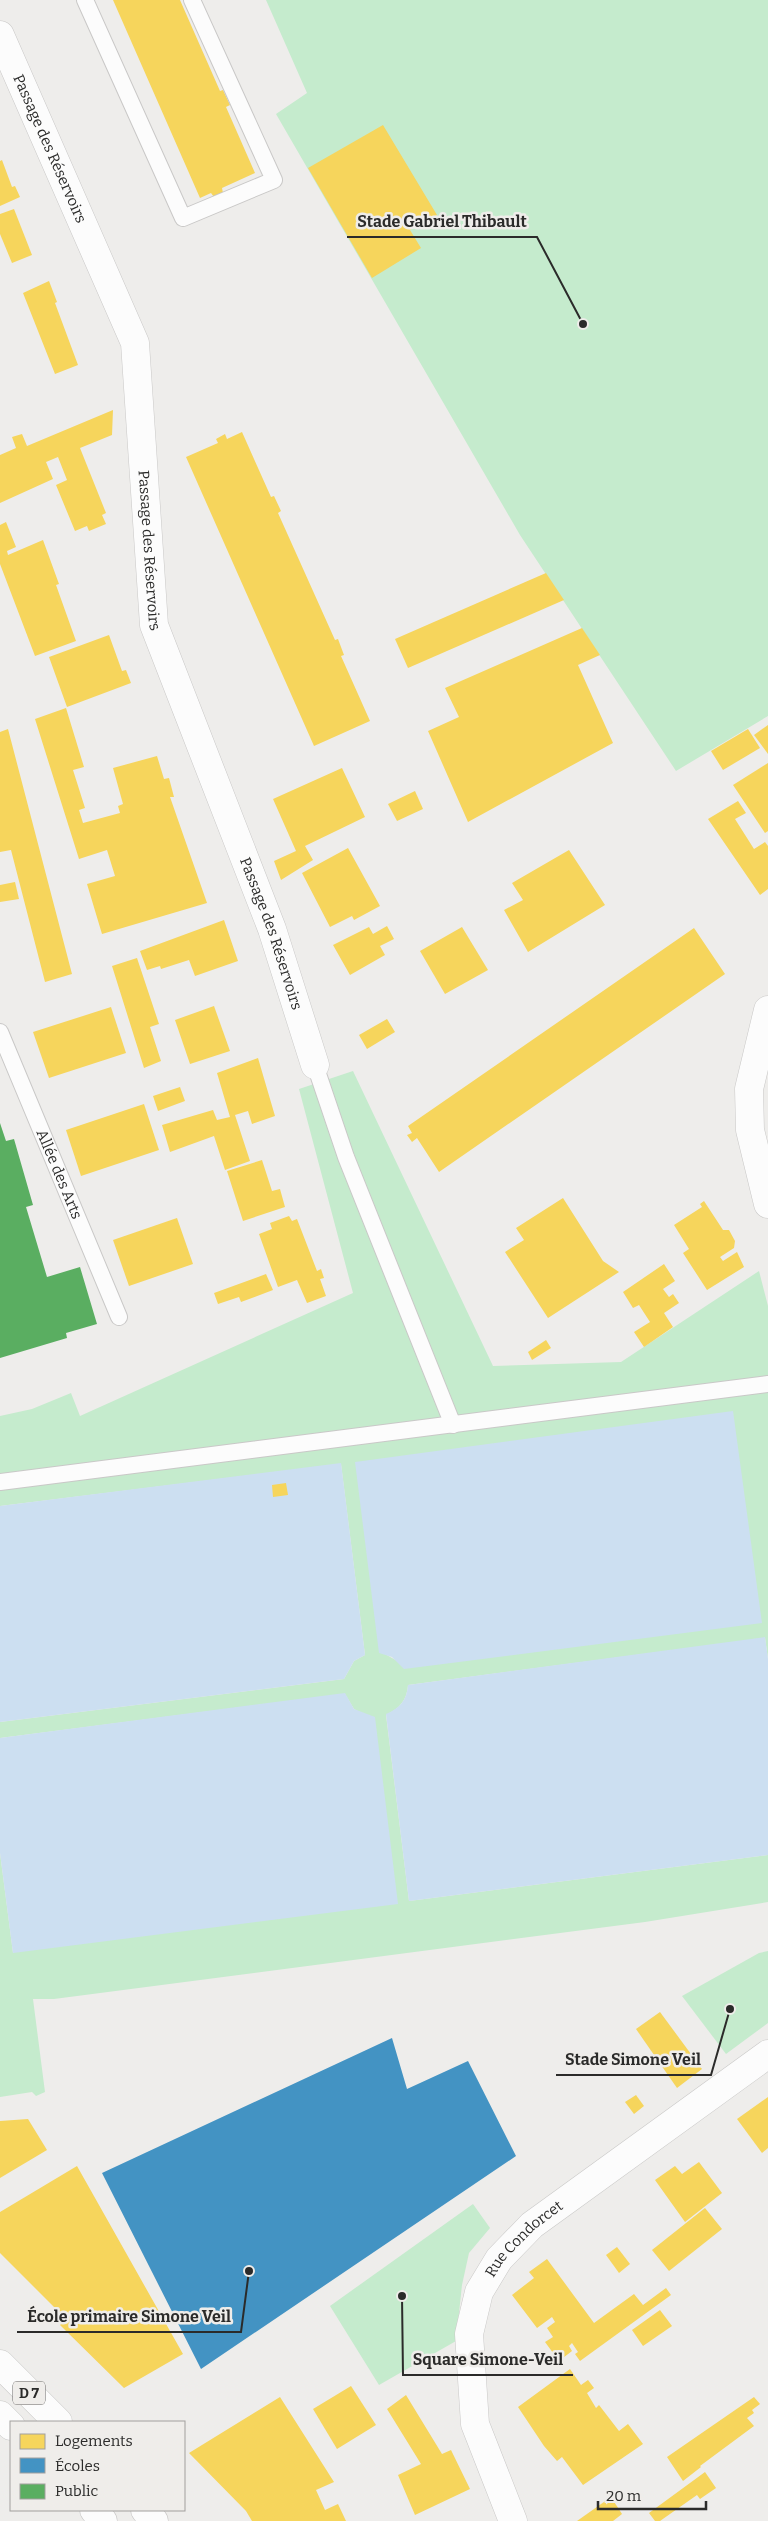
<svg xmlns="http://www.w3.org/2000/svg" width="768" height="2521" viewBox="0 0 768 2521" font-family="Bitter,serif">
<rect width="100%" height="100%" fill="#eeedeb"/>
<g fill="#c5ebcd" fill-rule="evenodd">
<polygon points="266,0 768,0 768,716 676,771 520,535 276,114 307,93"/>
<path d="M353,1071l140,295 128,-4 138,-91 9,35v353l-3,-21 -357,47c-1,15 -8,23 -22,30l23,186 359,-46v47l-123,20 -591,77h-21l12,93 -9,4 -4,-4 -32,5v-244l13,100 350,-239 -9,-5 -9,-15 -345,44v-16l344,-43 10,-18 11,-6 -24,-191 -341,42v-90l32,-7 39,-16 9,23 273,-123 -54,-204zM761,1622l-362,40 -14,-8z"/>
<polygon points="768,1951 768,2023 726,2054 682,1996 759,1953"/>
<polygon points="473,2204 490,2228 469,2253 462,2285 456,2341 379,2385 330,2306"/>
</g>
<g fill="#ccdff1">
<polygon points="733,1411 762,1623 404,1669 392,1657 379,1653 355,1462"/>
<polygon points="341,1463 365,1655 354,1661 344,1679 0,1722 0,1506"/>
<path d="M765,1637l3,22v196l-359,46 -23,-187c14,-6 21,-14 22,-29z"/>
<polygon points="345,1693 354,1709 375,1717 398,1904 13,1953 0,1853 0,1738"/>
</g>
<g fill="#f6d55c">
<polygon points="113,0 180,0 220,91 223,90 230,105 226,107 255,173 222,188 223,193 214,197 211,193 200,198"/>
<polygon points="383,125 437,215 410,230 421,248 372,278 308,168"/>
<polygon points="2,160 12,187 15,186 20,197 0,206 0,161"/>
<polygon points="14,209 32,255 12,263 0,234 0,214"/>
<polygon points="49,281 57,302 55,303 78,365 55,374 23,293"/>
<polygon points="113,410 112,435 80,448 106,513 102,515 106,524 89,531 87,526 75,531 56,485 67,480 58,457 46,462 53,479 0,503 0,455 16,448 12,437 22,434 27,446"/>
<polygon points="242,432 271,497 274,496 281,511 278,513 335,640 338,639 344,655 341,656 370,721 314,746 186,457 218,443 216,439 225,434 227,439"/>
<polygon points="6,522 16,547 7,551 8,555 43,540 59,584 56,585 76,641 35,656 0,564 0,525"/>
<polygon points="546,573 564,600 408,668 395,639"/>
<polygon points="582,628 600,655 578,665 613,743 468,822 428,731 459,717 445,688"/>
<polygon points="109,635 122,671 126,670 131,683 67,707 49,657"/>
<polygon points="66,708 84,767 73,770 85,808 79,810 83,823 120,813 118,806 123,804 113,768 157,756 164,779 169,778 174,797 170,797 207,903 102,934 87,884 115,876 107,850 79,859 35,719"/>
<polygon points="768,725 768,754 754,735"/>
<polygon points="8,729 72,974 45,982 11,850 0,852 0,732"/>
<polygon points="748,729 760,748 723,770 711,751"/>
<polygon points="768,763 768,831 765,833 733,785"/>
<polygon points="342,768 365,817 305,846 313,860 281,880 274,861 296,851 273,799"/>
<polygon points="415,791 423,809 397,821 388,804"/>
<polygon points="738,801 746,813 735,819 754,849 765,842 768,846 768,889 760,895 708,819"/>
<polygon points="348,848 380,906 354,920 352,916 330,927 302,873"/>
<polygon points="569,850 605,905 528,952 504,910 523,900 512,883"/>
<polygon points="15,882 19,899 0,902 0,885"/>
<polygon points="224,920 238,961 195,976 189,960 161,969 160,966 147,970 140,951"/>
<polygon points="387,926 394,939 380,946 385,955 350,975 333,945 369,927 373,934"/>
<polygon points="462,927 488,970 445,994 420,951"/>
<polygon points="694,928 725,974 439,1172 417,1138 412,1142 407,1135 412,1133 408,1126"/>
<polygon points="137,958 159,1024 150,1027 161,1061 144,1068 112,966"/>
<polygon points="214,1006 230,1051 190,1064 175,1020"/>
<polygon points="111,1007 126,1053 49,1078 33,1032"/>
<polygon points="387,1019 395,1032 367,1049 359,1035"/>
<polygon points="258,1058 275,1116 252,1124 248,1111 235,1115 250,1161 225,1170 214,1136 170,1152 162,1125 213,1110 217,1120 230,1117 217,1073"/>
<polygon points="180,1087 185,1101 158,1111 153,1096"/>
<polygon points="144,1104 159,1150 81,1176 66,1130"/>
<polygon points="262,1160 272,1191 280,1189 285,1207 243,1221 227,1171"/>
<polygon points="563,1198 603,1261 619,1272 548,1318 505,1252 524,1240 516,1228"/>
<polygon points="704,1201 723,1230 729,1230 735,1241 734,1248 720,1257 723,1261 737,1252 744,1267 707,1290 683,1253 689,1249 674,1225 702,1207 700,1204"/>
<polygon points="289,1216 292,1221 297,1219 317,1271 321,1269 324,1278 320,1279 326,1296 307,1303 297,1280 278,1287 259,1234 272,1229 270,1223"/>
<polygon points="177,1218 193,1264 129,1286 113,1240"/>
<polygon points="664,1264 675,1281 663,1289 669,1297 673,1294 679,1303 664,1313 673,1327 644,1347 634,1332 650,1322 639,1305 633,1308 623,1292"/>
<polygon points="266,1274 273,1290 241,1302 239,1297 218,1304 214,1293"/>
<polygon points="546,1340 551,1348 532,1360 528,1352"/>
<polygon points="286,1483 288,1495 273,1497 272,1485"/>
<polygon points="660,2012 702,2069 677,2088 636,2029"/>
<polygon points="636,2095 644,2106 634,2114 625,2102"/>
<polygon points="768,2097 768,2148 762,2153 737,2119"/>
<polygon points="28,2119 47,2150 0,2178 0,2121"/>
<polygon points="699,2162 722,2193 685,2222 655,2180 675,2166 682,2174"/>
<polygon points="77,2166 183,2354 124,2388 62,2327 60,2325 66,2319 0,2253 0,2212"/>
<polygon points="705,2208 722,2229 669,2271 652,2250"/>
<polygon points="617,2247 630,2264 619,2273 606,2255"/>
<polygon points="547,2259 594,2323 634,2294 643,2305 666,2288 671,2295 580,2361 575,2354 578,2352 572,2343 569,2346 572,2351 559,2361 545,2342 553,2337 547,2328 555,2322 552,2317 537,2328 512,2295 534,2278 529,2272"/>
<polygon points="660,2310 672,2326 643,2346 632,2330"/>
<polygon points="570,2369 581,2385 588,2380 594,2388 587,2393 596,2408 599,2405 619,2431 628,2424 643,2444 583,2485 562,2457 557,2461 544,2446 518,2407"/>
<polygon points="351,2386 376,2425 337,2449 313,2409"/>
<polygon points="406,2395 442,2454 451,2450 470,2489 415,2515 398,2475 421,2464 387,2409"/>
<polygon points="280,2397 334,2482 316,2490 325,2510 338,2504 346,2521 252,2521 246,2511 189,2453"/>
<polygon points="754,2397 760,2404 752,2410 754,2413 747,2418 754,2426 700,2466 701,2467 683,2481 667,2457"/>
<polygon points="705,2472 716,2488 700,2499 697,2495 660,2521 655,2521 649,2513"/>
<polygon points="611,2497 622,2514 613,2521 577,2521"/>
</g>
<polygon fill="#4393c3" points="392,2038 407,2089 468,2061 516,2156 201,2369 102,2173"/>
<polygon fill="#5aae61" points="0,1123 6,1141 14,1139 33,1205 26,1207 47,1277 80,1267 97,1324 66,1333 67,1338 0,1358"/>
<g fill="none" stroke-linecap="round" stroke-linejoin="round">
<g stroke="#c9c8c7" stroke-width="18">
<g id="service">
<polyline points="85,0 183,218 274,180 192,0"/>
<path id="s1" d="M0,1032l119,285"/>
<polyline points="315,1065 346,1157 453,1425"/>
<polyline points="0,1482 768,1384"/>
</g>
</g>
<g stroke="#c9c8c7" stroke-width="29">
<g id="minor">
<path id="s2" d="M0,35l135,308 19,282 118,304 43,136"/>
<polyline points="768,1010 749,1089 750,1130 768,1204"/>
<path id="s3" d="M513,2521l-38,-97 -6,-90 10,-42 20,-33 33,-34 236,-171"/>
</g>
</g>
<g stroke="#c9c8c7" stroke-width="29">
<g id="primary">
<polyline points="0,2364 58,2422"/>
<polyline points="0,2415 11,2426"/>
<polyline points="94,2510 103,2521"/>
<polyline points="145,2510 154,2521"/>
</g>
</g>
<use href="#service" stroke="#fcfcfc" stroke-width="16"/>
<use href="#minor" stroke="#fcfcfc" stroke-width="28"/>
<use href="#primary" stroke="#fcfcfc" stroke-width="28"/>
</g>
<g text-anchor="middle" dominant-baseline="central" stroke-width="5" stroke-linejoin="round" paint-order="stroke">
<rect fill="#efedea" stroke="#666564" stroke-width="1" x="13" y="2381.5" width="32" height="23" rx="4"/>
<g font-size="14" font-weight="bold" fill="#2b2b2a">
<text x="29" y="2393">D 7</text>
</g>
<g font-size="15" fill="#2b2b2a" stroke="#efedea">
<text stroke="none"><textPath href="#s2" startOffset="124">Passage des Réservoirs</textPath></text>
<text stroke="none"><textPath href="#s2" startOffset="544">Passage des Réservoirs</textPath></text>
<text stroke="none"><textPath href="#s2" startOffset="949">Passage des Réservoirs</textPath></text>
<text stroke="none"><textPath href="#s1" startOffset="154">Allée des Arts</textPath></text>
<text stroke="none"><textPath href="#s3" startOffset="308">Rue Condorcet</textPath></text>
</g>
</g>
<path fill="none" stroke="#2b2b2a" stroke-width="2" d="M583 324L537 237H347M730 2009L711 2075H556M249 2271L241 2332H17M402 2296L403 2375H573"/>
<g fill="#2b2b2a" stroke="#efedea" stroke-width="2">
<circle cx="583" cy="324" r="5"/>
<circle cx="730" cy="2009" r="5"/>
<circle cx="249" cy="2271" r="5"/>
<circle cx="402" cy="2296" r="5"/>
</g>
<g font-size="16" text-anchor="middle" font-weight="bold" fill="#2b2b2a" stroke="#efedea" stroke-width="5" stroke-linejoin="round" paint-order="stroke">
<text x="442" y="227">Stade Gabriel Thibault</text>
<text x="633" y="2065">Stade Simone Veil</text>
<text x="129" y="2322">École primaire Simone Veil</text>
<text x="488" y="2365">Square Simone-Veil</text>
</g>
<rect x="10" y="2421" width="175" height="90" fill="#efedea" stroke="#a19f9d"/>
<rect x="20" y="2434" width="25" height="15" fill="#f6d55c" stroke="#a19f9d"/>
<text x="55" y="2446" font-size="15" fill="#2b2b2a">Logements</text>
<rect x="20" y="2458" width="25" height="15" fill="#4393c3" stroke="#a19f9d"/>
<text x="55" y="2471" font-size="15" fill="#2b2b2a">Écoles</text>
<rect x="20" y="2484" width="25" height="15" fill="#5aae61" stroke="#a19f9d"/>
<text x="55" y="2496" font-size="15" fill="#2b2b2a">Public</text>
<path d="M598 2501v8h108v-8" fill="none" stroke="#2b2b2a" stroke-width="2.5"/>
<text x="606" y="2501" font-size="15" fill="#2b2b2a" stroke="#efedea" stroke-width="4" paint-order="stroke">20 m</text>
</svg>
